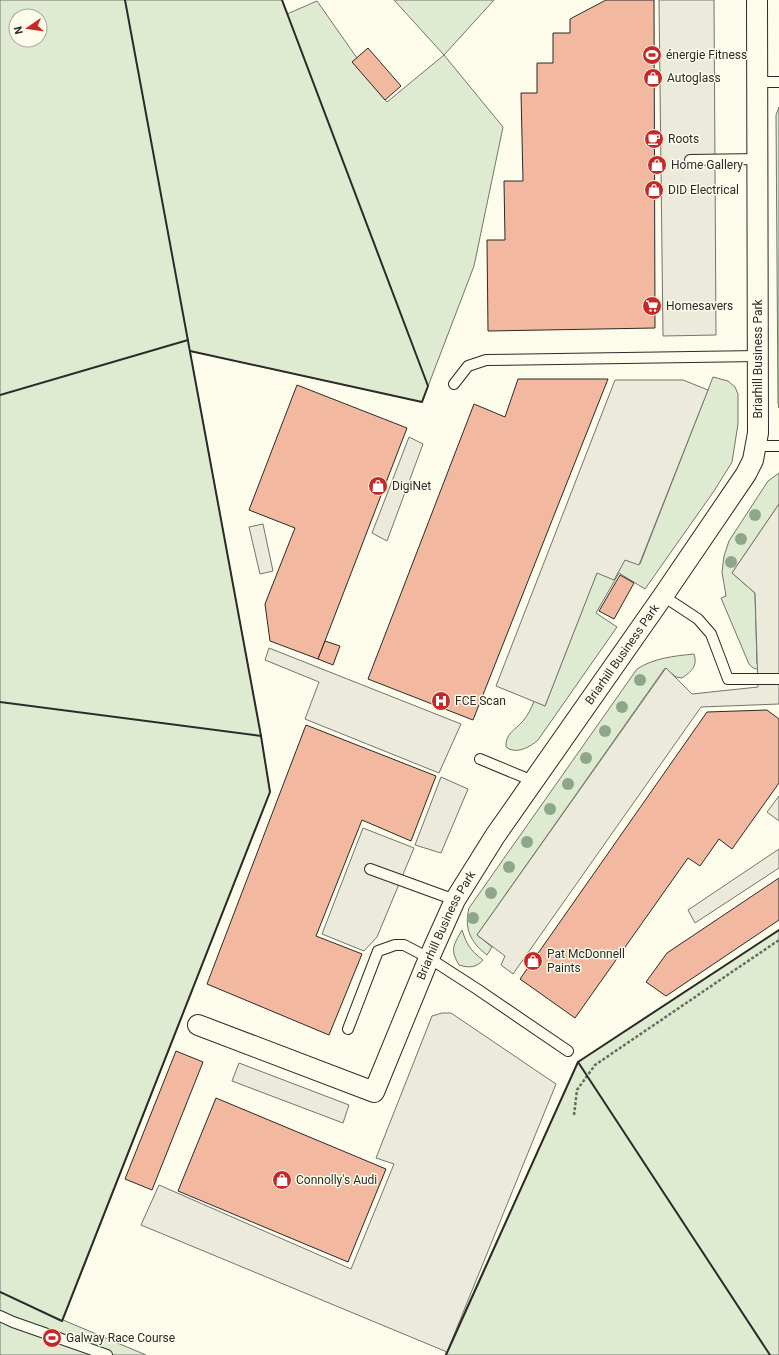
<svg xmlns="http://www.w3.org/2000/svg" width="779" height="1355" viewBox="0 0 779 1355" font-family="Roboto,sans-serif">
<rect width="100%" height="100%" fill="#fdfbea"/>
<g fill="#deebd1" stroke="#74746e" fill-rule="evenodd">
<path d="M0,0h282l5,14 30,-13 40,57 -4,4 34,40 57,-47 -50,-55h100l-50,55 59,72 -29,139 -52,136 -232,-51 71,385 9,56 -207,528 83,35h-146zM16,16h24v24h-24z"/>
<polygon points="779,107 779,408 778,403 776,115"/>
<path d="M713,377l15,4 7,6 3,7v30l-6,38 -18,29 -69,98 -26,-16 -23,40 21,14 -79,113c-8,7 -22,15 -32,7 -1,-13 9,-17 17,-26 5,-6 8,-12 11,-20l11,5 52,-134 28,-12 15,4z"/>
<path d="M779,473v31l-47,69 23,20 2,71 16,5c-8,0 -19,3 -24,-5l-28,-66 5,-2 -4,-24 2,-16 5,-15 39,-60z"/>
<path d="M694,654c4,12 -3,18 -12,24l-6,-1 -11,-9 -188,267 15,12 -5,8c-17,-13 -23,-27 -18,-47l168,-239c17,-11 37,-13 57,-15z"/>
<path d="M462,930c5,15 8,20 21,30 -7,8 -14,8 -24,5 -9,-16 -6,-19 3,-35z"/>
<polygon points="779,930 779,1355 445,1355 578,1062"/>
</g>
<g fill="#eceadb" stroke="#74746e">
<polygon points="659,0 714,0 716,335 663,336"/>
<polygon points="615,380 683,380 708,390 639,565 625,560 614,580 597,573 545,706 496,686"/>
<polygon points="409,437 423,444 387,541 372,533"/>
<polygon points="779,504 779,704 701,707 513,974 501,965 505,956 477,935 666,668 692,694 758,687 755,593 732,573"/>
<polygon points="263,524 273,571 260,574 249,527"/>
<polygon points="269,648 461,724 439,773 305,719 319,682 265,660"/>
<polygon points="441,777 468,789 441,853 415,845"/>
<polygon points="779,796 779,821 767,812"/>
<polygon points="363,828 414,848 377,937 364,951 322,934"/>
<polygon points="779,849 779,868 695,923 688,910"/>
<polygon points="442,1013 451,1013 556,1084 447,1352 141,1225 159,1185 351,1269 394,1164 376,1158 432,1016"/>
<polygon points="239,1063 349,1105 343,1123 232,1081"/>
</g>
<g fill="#f2b8a0" stroke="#2b2b2b">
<polygon points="606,0 654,0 655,328 488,331 487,240 505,240 504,181 523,181 521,93 537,93 537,63 553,63 553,33 570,33 570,19"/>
<polygon points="368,48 401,86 385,100 352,62"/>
<polygon points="518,379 608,379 473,720 368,679 474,404 505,417"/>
<polygon points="297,385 407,428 318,659 270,641 265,604 295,528 249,510"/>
<polygon points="620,575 634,583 614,619 599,611"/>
<polygon points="325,641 340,646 333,665 318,659"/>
<polygon points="767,710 779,719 779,783 732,849 719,839 700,866 688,858 575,1018 520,979 707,712"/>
<polygon points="306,725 436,776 411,841 362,820 316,936 362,954 329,1035 207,984"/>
<polygon points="779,878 779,920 666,996 646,982 667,953"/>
<polygon points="176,1051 203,1062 152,1190 125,1179"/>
<polygon points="216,1098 386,1169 348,1262 178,1191"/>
</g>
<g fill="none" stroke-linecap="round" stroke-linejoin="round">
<g stroke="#2b2b2b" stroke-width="12">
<g id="lane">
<polyline points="757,82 779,82"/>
<polyline points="690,160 758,159"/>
<polyline points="454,384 468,366 486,360 758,356"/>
<polyline points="756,446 779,446"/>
<polyline points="663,596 698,619 711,634 728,679 779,679"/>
<polyline points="480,759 533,781"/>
<polyline points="370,869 455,900"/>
<polyline points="348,1029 378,951 395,945 404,945 429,958 477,989 568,1051"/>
<polyline points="0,1316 13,1322 107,1355"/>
</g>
</g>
<g stroke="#2b2b2b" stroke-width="22">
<g id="street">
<path id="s1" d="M198,1025l176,67 55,-134 26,-58 40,-64 168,-240 83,-122 7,-14 5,-27 -1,-433"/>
</g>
</g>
<polyline stroke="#6a6964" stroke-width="2.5" stroke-dasharray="3 2" stroke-linecap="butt" points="574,1115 577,1090 595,1065 779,940"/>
<use href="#lane" stroke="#fdfbea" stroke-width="10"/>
<use href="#street" stroke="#fdfbea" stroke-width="20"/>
<g stroke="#2b2b2b" stroke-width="2">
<polyline points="190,351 422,402 428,386 282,0"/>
<polyline points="0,395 188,340"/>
<polyline points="0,702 261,736 125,0"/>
<polyline points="578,1062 770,1355"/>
<polyline points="0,1292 62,1321 270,792 261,736"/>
<polyline points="446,1355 578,1062 779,930"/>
</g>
</g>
<g fill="#8ea78a">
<circle cx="755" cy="515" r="6"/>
<circle cx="741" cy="539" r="6"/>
<circle cx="731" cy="562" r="6"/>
<circle cx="640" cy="680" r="6"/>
<circle cx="622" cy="707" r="6"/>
<circle cx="605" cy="731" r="6"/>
<circle cx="586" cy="758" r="6"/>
<circle cx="568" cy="784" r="6"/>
<circle cx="550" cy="809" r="6"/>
<circle cx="527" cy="842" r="6"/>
<circle cx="509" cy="867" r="6"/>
<circle cx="491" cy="893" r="6"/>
<circle cx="473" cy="918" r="6"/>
</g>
<defs>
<g id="stadium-disc" transform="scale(1)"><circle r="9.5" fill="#c62828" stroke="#fdfbea"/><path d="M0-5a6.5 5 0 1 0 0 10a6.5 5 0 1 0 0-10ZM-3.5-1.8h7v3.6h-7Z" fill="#fff"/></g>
<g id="shop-disc" transform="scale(1)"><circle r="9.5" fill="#c62828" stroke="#fdfbea"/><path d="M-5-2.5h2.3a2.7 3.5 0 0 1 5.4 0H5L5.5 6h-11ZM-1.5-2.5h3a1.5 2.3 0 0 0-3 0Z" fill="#fff"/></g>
<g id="cafe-disc" transform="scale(1)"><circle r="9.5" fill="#c62828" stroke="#fdfbea"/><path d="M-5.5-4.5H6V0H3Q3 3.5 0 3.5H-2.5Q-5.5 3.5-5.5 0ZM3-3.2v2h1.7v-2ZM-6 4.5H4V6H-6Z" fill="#fff"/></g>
<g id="supermarket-disc" transform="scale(1)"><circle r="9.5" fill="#c62828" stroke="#fdfbea"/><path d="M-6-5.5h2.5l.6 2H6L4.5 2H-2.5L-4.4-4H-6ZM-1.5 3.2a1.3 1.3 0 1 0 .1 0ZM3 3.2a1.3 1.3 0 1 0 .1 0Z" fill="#fff"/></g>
<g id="hospital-disc" transform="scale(1)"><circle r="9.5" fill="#c62828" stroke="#fdfbea"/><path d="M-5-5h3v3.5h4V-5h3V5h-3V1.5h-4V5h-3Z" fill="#fff"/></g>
</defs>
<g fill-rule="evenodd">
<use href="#stadium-disc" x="652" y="55"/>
<use href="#shop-disc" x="653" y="78"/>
<use href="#cafe-disc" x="654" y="139"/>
<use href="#shop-disc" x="657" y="165"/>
<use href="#shop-disc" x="654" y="190"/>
<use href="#supermarket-disc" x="652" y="306"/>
<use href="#shop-disc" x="378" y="486"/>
<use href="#hospital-disc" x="441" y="701"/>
<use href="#shop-disc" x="533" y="961"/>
<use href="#shop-disc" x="282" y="1180"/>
<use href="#stadium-disc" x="52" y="1338"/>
</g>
<g text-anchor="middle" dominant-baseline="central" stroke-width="3" stroke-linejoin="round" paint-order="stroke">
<g font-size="12" fill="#2b2b2b" stroke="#fdfbea" text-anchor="start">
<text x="666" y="55">énergie Fitness</text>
<text x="667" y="78">Autoglass</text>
<text x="668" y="139">Roots</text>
<text x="671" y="165">Home Gallery</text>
<text x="668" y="190">DID Electrical</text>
<text x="666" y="306">Homesavers</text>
<text x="392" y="486">DigiNet</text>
<text x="455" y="701">FCE Scan</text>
<text x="547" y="954">Pat McDonnell<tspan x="547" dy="14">Paints</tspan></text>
<text x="296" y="1180">Connolly's Audi</text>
<text x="66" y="1338">Galway Race Course</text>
</g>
<g font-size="12" fill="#2b2b2b" stroke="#fdfbea">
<text transform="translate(758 359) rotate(-90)">Briarhill Business Park</text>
<text stroke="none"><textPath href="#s1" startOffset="694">Briarhill Business Park</textPath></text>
<text stroke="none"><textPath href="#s1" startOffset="370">Briarhill Business Park</textPath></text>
</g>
</g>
<g transform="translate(28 28) rotate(257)"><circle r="19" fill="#fdfbea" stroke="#a9a89e"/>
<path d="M0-3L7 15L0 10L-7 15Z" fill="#c62828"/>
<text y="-6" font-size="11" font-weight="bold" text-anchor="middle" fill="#2b2b2b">N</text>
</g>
</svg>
